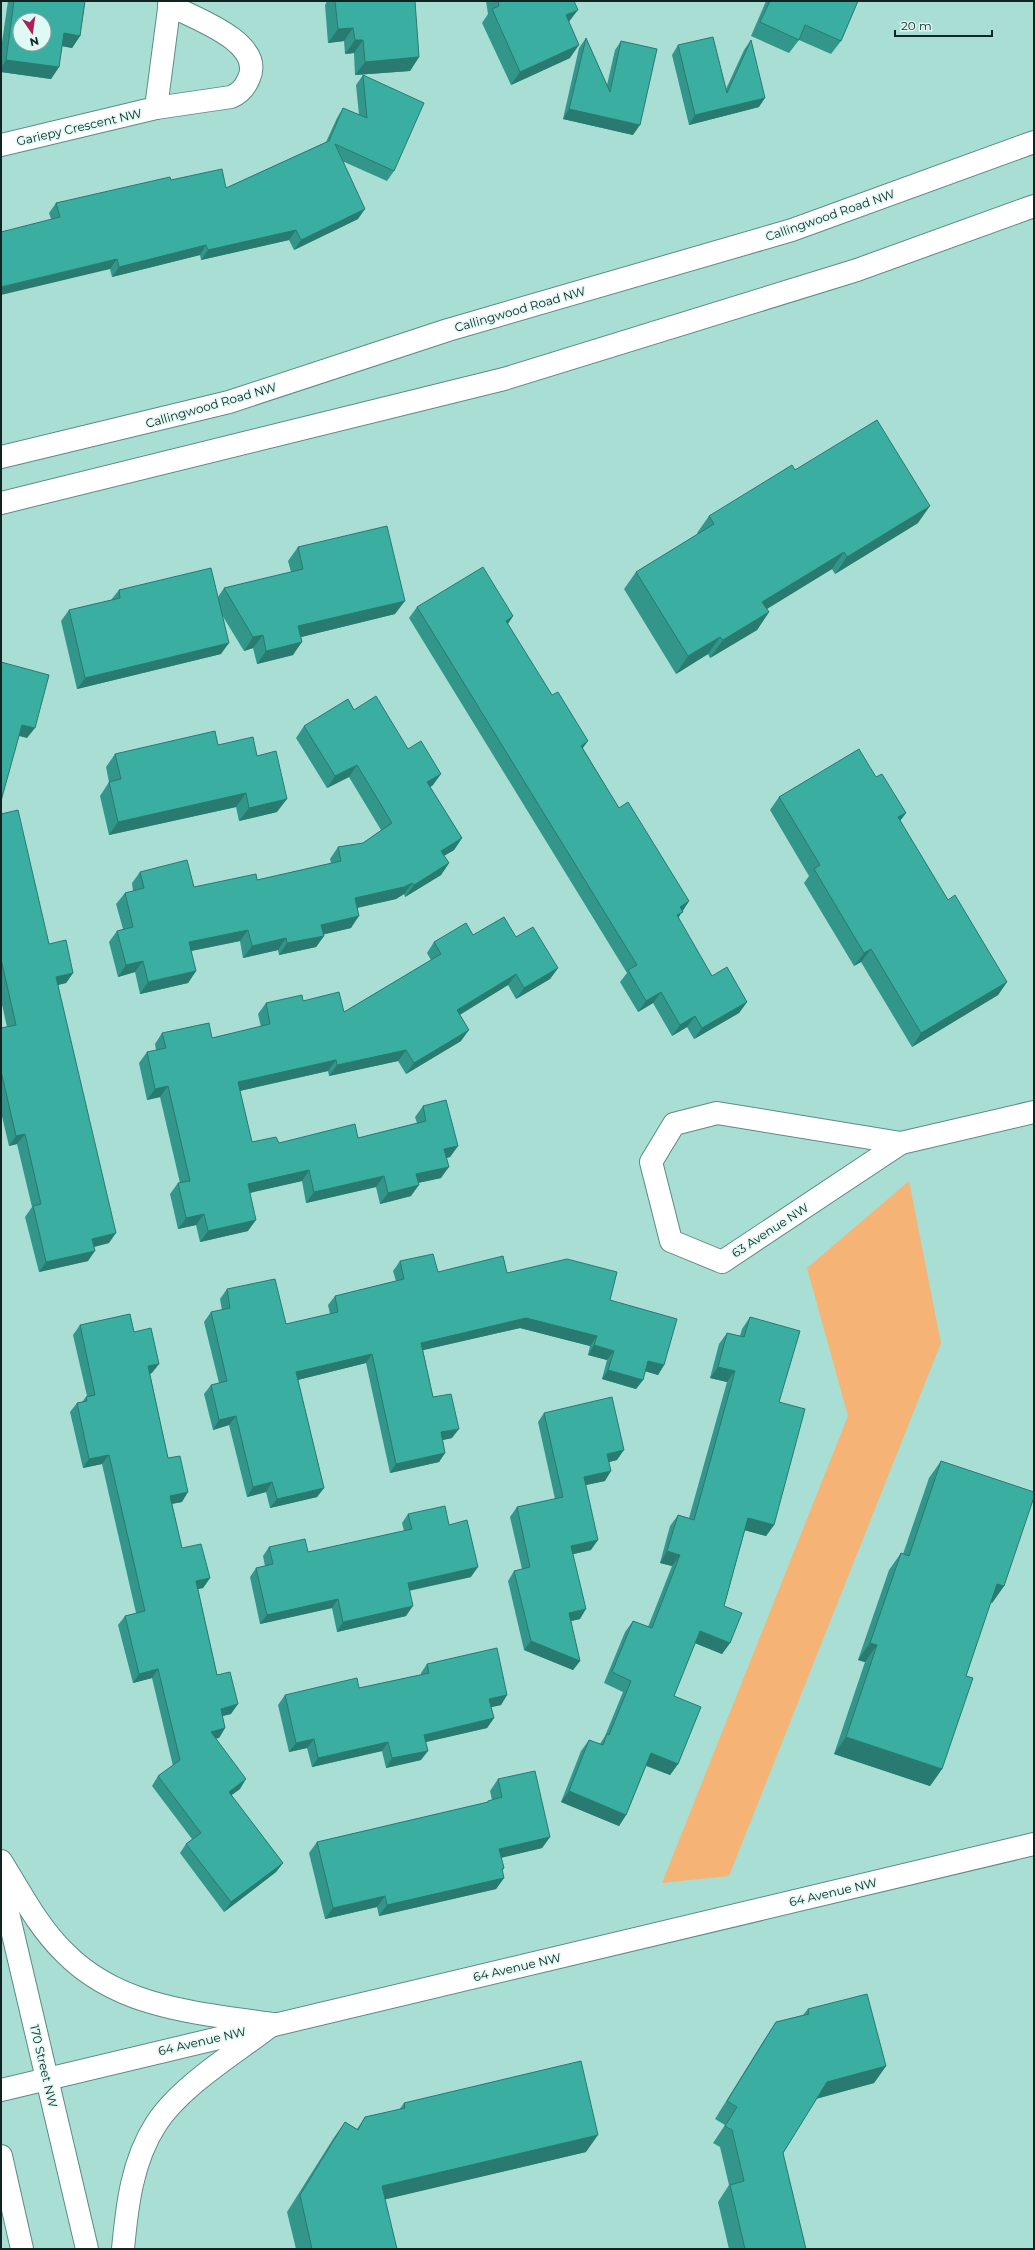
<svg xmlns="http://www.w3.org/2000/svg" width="1035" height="2250" viewBox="0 0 1035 2250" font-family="Montserrat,sans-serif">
<rect width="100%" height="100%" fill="#a9ded5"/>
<polygon fill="#f5b376" points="909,1181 941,1343 729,1876 662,1883 848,1416 807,1268"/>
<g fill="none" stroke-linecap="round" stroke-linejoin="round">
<g stroke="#5a8c84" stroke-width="24">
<g id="minor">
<path d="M156,108l75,-11c9,-4 14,-9 18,-19 16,-36 -57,-61 -80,-73"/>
<polyline points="1,145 156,108 170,1"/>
<polygon points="717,1113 901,1143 722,1262 671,1241 651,1162 674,1124"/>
<polyline points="901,1143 1034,1112"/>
</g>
</g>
<g stroke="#5a8c84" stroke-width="24">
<polyline id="tertiary" points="1,2090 1034,1844"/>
</g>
<g stroke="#5a8c84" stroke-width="24">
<g id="secondary">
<polyline points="1,457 229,402 448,330 792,230 1034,142"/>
<polyline points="1,503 504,379 857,270 1034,206"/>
<path d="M1,1861c20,32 37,66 64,92 55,56 135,60 208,71"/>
<polyline points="1,1883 87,2249"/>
<polyline points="1,2156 22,2249"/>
<path d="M123,2249c4,-43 9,-88 33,-125 24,-38 81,-72 117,-100"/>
</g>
</g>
<use href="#minor" stroke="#fff" stroke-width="22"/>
<use href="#tertiary" stroke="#fff" stroke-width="22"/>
<use href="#secondary" stroke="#fff" stroke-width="22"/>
</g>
<g fill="#32968a">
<polygon points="8,1 85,1 80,36 72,48 62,46 59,67 51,79 1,72 1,49"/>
<polygon points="327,1 335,1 419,57 410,71 355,75 354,53 345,54 344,41 328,43 325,5"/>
<polygon points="486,1 574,1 569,22 570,58 511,85 482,23 488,14"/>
<polygon points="766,1 858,1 841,41 831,54 799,40 789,53 751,36"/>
<polygon points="586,38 607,85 615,50 621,41 633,135 563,119 579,48"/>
<polygon points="751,40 759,107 689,125 672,55 678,45 726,89 744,50"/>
<polygon points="363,75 394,171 387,181 342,161 358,219 294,250 289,240 201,260 200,255 112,277 110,269 51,219 49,213 56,203 171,180 226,188 326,142 337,118 343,108 359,115 356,85"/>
<polygon points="795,470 918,523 835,574 832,569 767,609 769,612 757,630 710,658 708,654 676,674 624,589 636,572 698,534 697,533 709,516"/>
<polygon points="298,547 395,614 301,637 293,655 257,664 253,648 244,651 222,615 221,654 77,689 61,621 69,610 111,600 119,590 218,597 224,588 291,572 288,561"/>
<polygon points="417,607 513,616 508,624 619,808 689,901 678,918 712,976 747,1002 739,1013 694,1039 687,1027 672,1036 653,1003 638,1012 620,982 627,973 409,618"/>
<polygon points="354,710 408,749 433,785 430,787 462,838 454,850 444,856 449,863 441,875 405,897 404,894 396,899 357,908 351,928 324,934 324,936 316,947 279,955 278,950 243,958 240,941 191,951 196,971 188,983 140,994 135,972 118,977 109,942 117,931 123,929 116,904 125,893 133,891 132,883 140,872 194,887 257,880 331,863 330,859 338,847 363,843 381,830 349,777 327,788 296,738 304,726"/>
<polygon points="218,745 257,756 277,812 239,821 236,807 109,835 100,796 109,782 106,767 115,754"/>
<polygon points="876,777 906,813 900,821 948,900 1007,982 998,995 912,1047 861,962 854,966 804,883 809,876 770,810 779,797"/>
<polygon points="1,814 49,944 73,973 66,983 58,985 109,1243 94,1247 88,1261 39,1272 25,1217 32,1207 17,1144 9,1146 1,1112 1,1028 7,1027 1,1000"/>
<polygon points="473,935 516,937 558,968 550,979 516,999 508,985 460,1015 461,1041 406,1074 398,1061 329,1076 328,1071 240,1091 252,1142 279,1143 358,1138 417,1123 415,1117 423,1106 458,1146 450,1157 446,1158 441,1178 418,1183 411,1196 380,1204 376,1187 306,1203 302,1181 250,1193 248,1231 200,1242 196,1225 178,1229 170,1194 178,1183 180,1183 160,1097 147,1100 139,1063 147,1052 156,1050 155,1044 162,1033 212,1038 261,1027 258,1014 266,1003 303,1001 344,1012 431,960 427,953 434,942"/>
<polygon points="400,1261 438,1272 507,1273 610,1300 664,1365 658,1375 645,1371 643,1380 636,1389 602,1379 607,1360 588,1355 590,1346 520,1328 423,1350 433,1397 452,1438 442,1440 445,1453 439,1462 390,1473 366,1363 298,1380 324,1488 317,1497 270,1508 266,1492 247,1497 229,1425 213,1430 204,1394 211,1385 219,1383 204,1322 211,1312 222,1310 220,1299 227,1289 286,1324 330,1314 328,1305 335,1296 396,1281 393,1271"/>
<polygon points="750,1317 779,1402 774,1525 766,1536 745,1530 724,1606 730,1643 722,1654 695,1643 674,1696 678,1764 670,1775 646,1766 626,1815 619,1826 561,1802 581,1751 589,1740 600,1744 605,1736 623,1692 604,1683 625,1632 633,1621 648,1627 672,1566 660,1563 670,1526 678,1515 689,1518 727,1382 710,1378 719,1344 727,1333 740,1336 742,1329"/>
<polygon points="80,1325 134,1332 152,1373 150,1374 168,1458 182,1502 172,1504 182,1548 210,1578 203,1588 198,1589 217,1675 231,1714 222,1716 225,1728 219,1738 216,1738 240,1789 231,1795 283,1863 276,1872 224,1912 180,1853 186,1844 192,1839 152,1786 158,1776 173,1766 152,1678 133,1683 118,1625 125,1616 136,1613 102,1464 83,1468 70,1412 77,1403 82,1402 86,1397 87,1396 73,1335"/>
<polygon points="544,1413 617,1460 609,1462 605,1481 585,1485 591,1550 573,1554 580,1619 571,1621 580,1661 573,1670 524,1650 508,1581 514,1571 522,1569 510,1517 517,1507 555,1499 538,1422"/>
<polygon points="941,1461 1004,1586 992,1603 991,1602 966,1676 942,1769 930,1786 834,1754 865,1662 858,1660 889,1570 901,1553 903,1554 929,1478"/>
<polygon points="408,1514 449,1525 471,1577 409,1591 406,1616 337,1632 332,1608 260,1624 250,1577 256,1568 265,1566 263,1556 269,1547 308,1552 404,1531 402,1523"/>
<polygon points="427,1664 507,1695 501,1705 491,1707 494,1718 487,1728 426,1742 421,1760 386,1768 382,1751 312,1767 307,1748 289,1752 278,1705 285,1695 359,1688 421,1675 421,1673"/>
<polygon points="498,1779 550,1837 542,1848 501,1858 504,1868 502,1871 504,1878 496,1889 379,1916 377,1907 325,1919 309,1853 317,1842 487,1803 488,1801 492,1800 490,1791"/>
<polygon points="808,2009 886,2066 874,2083 816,2099 783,2153 806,2249 729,2249 718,2202 729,2185 720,2147 713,2143 725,2125 715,2119 764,2040 776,2022 803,2015"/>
<polygon points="404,2103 586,2152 385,2199 397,2249 296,2249 287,2212 333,2139 345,2122 357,2129 365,2117 399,2110"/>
</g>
<g fill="#297a70">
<polygon points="578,10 568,23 566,15"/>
<polygon points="353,28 344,41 328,43 338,29"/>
<polygon points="64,33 80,36 72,48 56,45"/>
<polygon points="355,40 363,40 354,53 345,54"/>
<polygon points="579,45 570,58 511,85 520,72"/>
<polygon points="419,57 410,71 355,75 365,62"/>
<polygon points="6,60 59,67 51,79 1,72 1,67"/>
<polygon points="765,98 759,107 689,125 695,115"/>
<polygon points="569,109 640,125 633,135 563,119"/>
<polygon points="365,209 358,219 294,250 301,240"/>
<polygon points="296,230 289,240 201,260 208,250"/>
<polygon points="206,245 200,255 112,277 119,267"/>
<polygon points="117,259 110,269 1,295 1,287"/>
<polygon points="930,506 918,523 835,574 847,557"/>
<polygon points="844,552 832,569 750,619 762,602"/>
<polygon points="405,601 395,614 289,640 298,626"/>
<polygon points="769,612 757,630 710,658 723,640"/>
<polygon points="513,616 505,628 506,621"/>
<polygon points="263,635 253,648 244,651 253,637"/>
<polygon points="720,637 708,654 676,674 688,656"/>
<polygon points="302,642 293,655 257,664 266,651"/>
<polygon points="229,643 221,654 77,689 85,678"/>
<polygon points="22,725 35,728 27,738 15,735"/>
<polygon points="588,741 580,752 581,746"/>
<polygon points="357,765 349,777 327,788 335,776"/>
<polygon points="441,774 433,785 419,794 427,782"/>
<polygon points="246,793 236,807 109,835 118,822"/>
<polygon points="287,799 277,812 239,821 249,808"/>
<polygon points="906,813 896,826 898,817"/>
<polygon points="462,838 454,850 433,862 441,851"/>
<polygon points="449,863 441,875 405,897 414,885"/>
<polygon points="412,883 404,894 396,899 347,910 355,898"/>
<polygon points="689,901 675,923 669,927 680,907"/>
<polygon points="359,916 351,928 313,937 321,925"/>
<polygon points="248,930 240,941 181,953 189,942"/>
<polygon points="324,936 316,947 279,955 287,943"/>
<polygon points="286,938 278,950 243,958 252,946"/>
<polygon points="871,949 861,962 854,966 864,953"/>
<polygon points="143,961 135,972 118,977 126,965"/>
<polygon points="558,968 550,979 516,999 524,988"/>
<polygon points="196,971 188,983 140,994 148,982"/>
<polygon points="73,973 66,983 49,987 56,977"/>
<polygon points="516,974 508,985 449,1021 457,1010"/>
<polygon points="1007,982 998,995 912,1047 921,1033"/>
<polygon points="661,992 653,1003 638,1012 646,1001"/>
<polygon points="747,1002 739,1013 694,1039 702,1028"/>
<polygon points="695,1016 687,1027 672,1036 680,1025"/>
<polygon points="469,1030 461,1041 406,1074 414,1063"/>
<polygon points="406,1050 398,1061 329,1076 337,1065"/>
<polygon points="336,1060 328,1071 230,1093 238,1082"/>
<polygon points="168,1086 160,1097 147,1100 155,1089"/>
<polygon points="25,1134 17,1144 9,1146 16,1136"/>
<polygon points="458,1146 450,1157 436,1161 444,1149"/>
<polygon points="449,1167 441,1178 408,1185 416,1174"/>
<polygon points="309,1170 302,1181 240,1195 248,1184"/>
<polygon points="384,1176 376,1187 306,1203 314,1192"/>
<polygon points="419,1185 411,1196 380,1204 388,1193"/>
<polygon points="204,1214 196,1225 178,1229 186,1218"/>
<polygon points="256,1220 248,1231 200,1242 208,1231"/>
<polygon points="116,1233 109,1243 85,1249 92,1239"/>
<polygon points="95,1251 88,1261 39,1272 46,1262"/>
<polygon points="526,1318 597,1336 590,1346 520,1328 415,1352 421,1343"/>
<polygon points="594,1345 614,1351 607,1360 588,1355"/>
<polygon points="372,1354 366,1363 289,1382 296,1372"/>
<polygon points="648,1361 664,1365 658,1375 641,1370"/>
<polygon points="159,1364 152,1373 141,1375 148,1366"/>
<polygon points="718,1367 735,1371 727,1382 710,1378"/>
<polygon points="608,1370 643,1380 636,1389 602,1379"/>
<polygon points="236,1416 229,1425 213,1430 219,1420"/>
<polygon points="459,1429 452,1438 434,1442 441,1432"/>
<polygon points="624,1450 617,1460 601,1464 607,1454"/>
<polygon points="445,1453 439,1462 390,1473 396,1464"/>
<polygon points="109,1455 102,1464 83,1468 89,1459"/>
<polygon points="611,1471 605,1481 577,1487 584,1477"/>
<polygon points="272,1482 266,1492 247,1497 253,1487"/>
<polygon points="324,1488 317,1497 270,1508 277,1499"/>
<polygon points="188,1492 182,1502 164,1505 170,1496"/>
<polygon points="748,1518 774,1525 766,1536 740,1529"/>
<polygon points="598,1540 591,1550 565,1556 571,1546"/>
<polygon points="667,1551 680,1555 672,1566 660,1563"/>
<polygon points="478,1567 471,1577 401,1592 408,1583"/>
<polygon points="210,1578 203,1588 189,1591 196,1581"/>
<polygon points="997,1584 1004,1586 992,1603 985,1601"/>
<polygon points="338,1599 332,1608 260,1624 267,1615"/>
<polygon points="413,1606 406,1616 337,1632 343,1622"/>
<polygon points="586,1609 580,1619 562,1623 569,1613"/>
<polygon points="700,1631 730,1643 722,1654 692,1642"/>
<polygon points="531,1641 580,1661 573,1670 524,1650"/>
<polygon points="870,1643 877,1645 865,1662 858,1660"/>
<polygon points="158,1669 152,1678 133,1683 139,1674"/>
<polygon points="507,1695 501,1705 483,1709 489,1699"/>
<polygon points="238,1704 231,1714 214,1718 221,1709"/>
<polygon points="494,1718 487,1728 417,1744 424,1735"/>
<polygon points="225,1728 219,1738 204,1741 211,1732"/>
<polygon points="846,1737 942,1769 930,1786 834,1754"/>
<polygon points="314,1739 307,1748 289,1752 296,1743"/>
<polygon points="388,1742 382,1751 312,1767 318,1758"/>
<polygon points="428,1751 421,1760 386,1768 392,1758"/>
<polygon points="651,1753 678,1764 670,1775 643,1764"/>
<polygon points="246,1779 240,1789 222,1802 229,1792"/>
<polygon points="569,1791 626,1815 619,1826 561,1802"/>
<polygon points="550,1837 542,1848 491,1860 499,1849"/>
<polygon points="283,1863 276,1872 224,1912 231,1902"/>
<polygon points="504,1868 496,1880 504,1878 496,1889 379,1916 387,1905"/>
<polygon points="385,1896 377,1907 325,1919 333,1908"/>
<polygon points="886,2066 874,2083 815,2099 827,2082"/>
<polygon points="598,2135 586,2152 370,2203 382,2186"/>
</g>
<g fill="#3aaea0" stroke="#297a70" fill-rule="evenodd">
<path d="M14,1h71l-5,35 -16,-3 -5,34 -53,-7zM20,20h24v24h-24z"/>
<polygon points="335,1 415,1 419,57 365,62 363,40 355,40 353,28 338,29"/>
<polygon points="498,1 574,1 578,10 566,15 579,45 520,72 492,9 499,6"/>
<polygon points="770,1 858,1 841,41 805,25 799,40 760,22"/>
<polygon points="713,37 727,93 751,40 765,98 695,115 678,45"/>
<polygon points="586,38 610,92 621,41 657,49 640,125 569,109"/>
<polygon points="363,75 424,103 394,171 335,144 365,209 301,240 296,230 208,250 206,245 119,267 117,259 1,287 1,232 60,217 56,203 170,177 171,180 222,169 226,188 329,141 343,108 367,118"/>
<polygon points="877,420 930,506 847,557 844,552 762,602 769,612 723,640 720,637 688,656 636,572 714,524 709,516 792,465 795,470"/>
<polygon points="387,526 405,601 298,626 302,642 266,651 263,635 253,637 224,588 303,569 298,547"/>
<polygon points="483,567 513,616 506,621 552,695 558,692 588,741 581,746 619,808 628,802 689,901 680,907 683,912 677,915 712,976 727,967 747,1002 702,1028 695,1016 680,1025 661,992 646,1001 628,970 637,965 417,607"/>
<polygon points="211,568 229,643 85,678 69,610 120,598 119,590"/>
<polygon points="1,662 49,675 35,728 22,725 1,801"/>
<polygon points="376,696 408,749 421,741 441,774 427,782 462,838 441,851 449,863 414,885 412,883 404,887 355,898 359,916 321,925 324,936 287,943 286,938 252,946 248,930 189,942 196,971 148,982 143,961 126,965 117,931 133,927 125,893 144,888 140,872 187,860 194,887 256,874 257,880 341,861 338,847 363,843 392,823 357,765 335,776 304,726 348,699 354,710"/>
<polygon points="215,731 218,745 253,737 257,756 276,751 287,799 249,808 246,793 118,822 109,782 121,779 115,754"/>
<polygon points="859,749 876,777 882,774 906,813 898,817 948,900 955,895 1007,982 921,1033 871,949 864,953 814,869 820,865 779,797"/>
<polygon points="18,810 49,944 66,940 73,973 56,977 116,1233 92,1239 95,1251 46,1262 33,1206 41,1204 25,1134 16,1136 1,1071 1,1028 16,1025 1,959 1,814"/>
<polygon points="504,917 516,937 533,927 558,968 524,988 516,974 457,1010 469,1030 414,1063 406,1050 337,1065 336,1060 238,1082 252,1142 276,1137 279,1143 355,1124 358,1138 426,1121 423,1106 446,1100 458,1146 444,1149 449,1167 416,1174 419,1185 388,1193 384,1176 314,1192 309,1170 248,1184 256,1220 208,1231 204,1214 186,1218 178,1183 190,1181 168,1086 155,1089 147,1052 166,1048 162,1033 209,1023 212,1038 270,1024 266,1003 302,995 303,1001 339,992 344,1012 441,954 434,942 466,923 473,935"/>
<polygon points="433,1254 438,1272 503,1256 507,1273 567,1259 617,1272 610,1300 677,1319 664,1365 648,1361 643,1380 608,1370 614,1351 594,1345 597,1336 526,1318 421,1343 433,1397 451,1394 459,1429 441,1432 445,1453 396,1464 372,1354 296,1372 324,1488 277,1499 272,1482 253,1487 236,1416 219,1420 211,1385 227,1381 211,1312 230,1308 227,1289 275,1279 286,1324 338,1312 335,1296 404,1279 400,1261"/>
<polygon points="130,1314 134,1332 151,1328 159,1364 148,1366 168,1458 180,1456 188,1492 170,1496 182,1548 201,1544 210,1578 196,1581 217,1675 230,1672 238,1704 221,1709 225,1728 211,1732 246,1779 229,1792 283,1863 231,1902 186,1844 201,1833 158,1776 180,1760 158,1669 139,1674 125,1616 145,1611 109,1455 89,1459 77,1403 87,1401 86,1397 95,1395 80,1325"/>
<polygon points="750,1317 800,1331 779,1402 805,1409 774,1525 748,1518 724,1606 742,1613 730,1643 700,1631 674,1696 701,1707 678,1764 651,1753 626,1815 569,1791 589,1740 603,1745 607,1734 609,1735 631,1681 612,1672 633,1621 652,1628 680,1555 667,1551 678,1515 694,1520 735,1371 718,1367 727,1333 744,1337"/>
<polygon points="612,1397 624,1450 607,1454 611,1471 584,1477 598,1540 571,1546 586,1609 569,1613 580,1661 531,1641 514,1571 530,1567 517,1507 563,1497 544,1413"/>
<polygon points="941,1461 1034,1492 1034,1497 1004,1586 997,1584 966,1676 973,1678 942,1769 846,1737 877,1645 870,1643 901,1553 909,1556"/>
<polygon points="445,1506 449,1525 467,1520 478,1567 408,1583 413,1606 343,1622 338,1599 267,1615 256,1568 273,1564 269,1547 305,1539 308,1552 412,1529 408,1514"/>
<polygon points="497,1648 507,1695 489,1699 494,1718 424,1735 428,1751 392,1758 388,1742 318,1758 314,1739 296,1743 285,1695 357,1678 359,1688 429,1673 427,1664"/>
<polygon points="535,1771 550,1837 499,1849 504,1868 502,1869 504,1878 387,1905 385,1896 333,1908 317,1842 488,1802 488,1801 502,1797 498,1779"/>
<polygon points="867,1994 886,2066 827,2082 783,2153 806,2249 745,2249 730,2185 744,2181 732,2130 725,2126 737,2107 727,2101 776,2022 809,2014 808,2009"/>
<polygon points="581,2061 598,2135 382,2186 397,2249 312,2249 300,2195 345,2122 358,2130 365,2117 405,2108 404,2103"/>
</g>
<g text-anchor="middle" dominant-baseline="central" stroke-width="3" stroke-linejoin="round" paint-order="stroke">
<g font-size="12" fill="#102522" stroke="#dff9f4">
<text transform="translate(79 127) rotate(-13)">Gariepy Crescent NW</text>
<text transform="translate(830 215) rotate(-19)">Callingwood Road NW</text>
<text transform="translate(520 309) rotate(-16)">Callingwood Road NW</text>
<text transform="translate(211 405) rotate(-16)">Callingwood Road NW</text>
<text transform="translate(770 1230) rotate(-33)">63 Avenue NW</text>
<text transform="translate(833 1892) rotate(-13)">64 Avenue NW</text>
<text transform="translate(517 1967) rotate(-13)">64 Avenue NW</text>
<text transform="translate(202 2041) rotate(-13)">64 Avenue NW</text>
<text transform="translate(44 2066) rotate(77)">170 Street NW</text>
</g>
</g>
<rect width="1035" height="2250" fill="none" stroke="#102522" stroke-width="4"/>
<g transform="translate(32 32) rotate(167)"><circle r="19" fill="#dff9f4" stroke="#8ca4a0"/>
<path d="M0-3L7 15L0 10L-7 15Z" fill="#ae1f58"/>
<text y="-6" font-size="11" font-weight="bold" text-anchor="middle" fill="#102522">N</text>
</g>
<path d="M895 30v6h97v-6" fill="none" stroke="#102522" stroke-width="2"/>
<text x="901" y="30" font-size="12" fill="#102522" stroke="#dff9f4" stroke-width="3" paint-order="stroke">20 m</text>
</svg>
